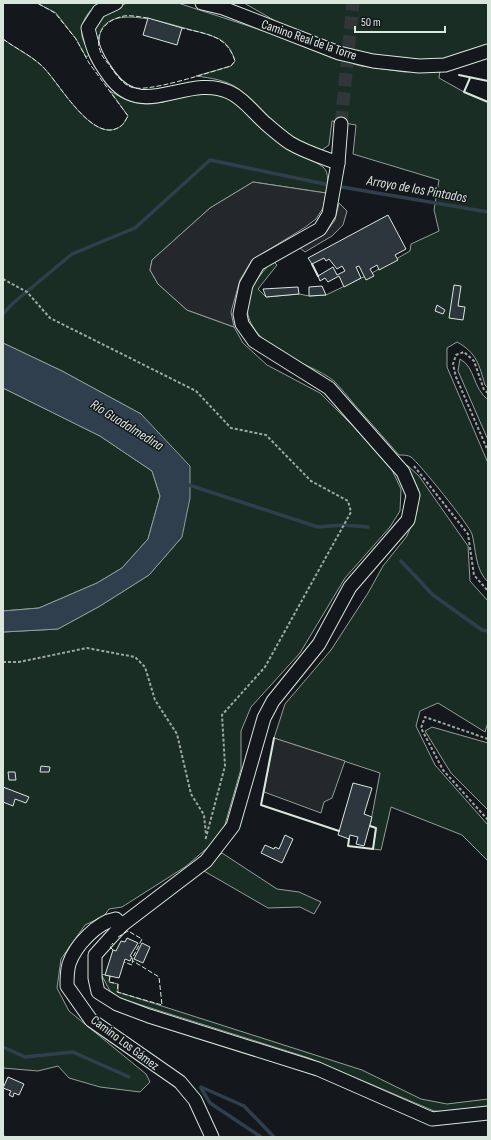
<svg xmlns="http://www.w3.org/2000/svg" width="491" height="1140" viewBox="0 0 491 1140" font-family="'Sofia Sans Condensed',sans-serif">
<rect width="100%" height="100%" fill="#14181c"/>
<g fill="#1a2d24" stroke="#939e99">
<path d="M37,3h65c-13,5 -22,19 -20,33 1,6 6,13 9,18l-5,3 -10,-18 -20,-26z"/>
<path d="M128,3h50l92,30 65,26 26,7 44,6 35,-2 -1,8 25,14 24,10v286l-3,-3c-6,-20 -8,-32 -28,-43l-10,6v19l41,96v119c-13,-12 -12,-33 -16,-48 -3,-9 -53,-71 -61,-77 -3,-2 -8,-2 -12,-2 -15,-17 -30,-34 -45,-51 -6,-7 -13,-16 -20,-23 -14,-11 -33,-17 -49,-26 -46,-27 -50,-57 -12,-94l4,4 -19,24 8,8 33,-3 10,2 17,-1 46,-22 38,-22 1,-7 28,-13 -5,-21 5,-30 -86,-26 3,-29 -24,-4 -3,24 -7,5c-42,-12 -52,-37 -83,-61 -13,-9 -28,-11 -43,-13l35,-10 4,-5c-3,-10 -8,-19 -18,-23 -11,-5 -24,-7 -36,-11 -29,-8 -93,-27 -80,27 -15,-29 0,-43 27,-51z"/>
<polygon points="244,3 488,3 488,46 452,57 421,62 359,54 291,30"/>
<path d="M3,39c12,9 27,16 38,26 17,15 52,82 80,61 3,-2 5,-7 7,-10l-18,-25c31,19 42,14 75,5 9,-3 18,-5 27,-4 30,4 57,43 81,59 9,6 21,9 30,16 7,6 4,17 3,26l-73,-11 -43,26 -58,52 -2,10 8,14 29,26 47,17 9,16 24,22 53,28 34,34 38,43 9,19 -1,22 -10,16 -45,51 -45,75 -49,54 -10,24v38l-17,59 -12,16 -27,23 -63,40 -13,2 -5,7 -19,9 -24,34 -4,29 12,23 77,63 4,8 -10,10 -40,-5 -31,-9 -11,-12 -20,5 -35,-3v-436l55,-3 42,-23 49,-31 33,-38 -41,-123 -79,-43 -59,-28z"/>
<path d="M460,359c16,9 12,28 28,41v40l-30,-69z"/>
<polygon points="3,388 100,436 152,471 160,496 148,539 122,568 97,583 39,608 3,611"/>
<polygon points="407,465 419,476 468,546 470,581 488,601 488,722 485,732 438,703 420,711 416,726 435,765 488,825 488,861 462,835 391,807 381,850 373,849 376,828 370,826 380,773 274,738 285,704 331,650 368,593 383,566 407,536 417,511 418,489"/>
<polygon points="432,727 488,743 488,810 451,773 425,731"/>
<polygon points="222,853 277,889 299,892 321,902 314,914 300,907 268,908 204,871"/>
<polygon points="101,974 110,976 109,982 118,984 118,992 362,1070 421,1099 447,1104 488,1099 488,1106 450,1112 434,1111 309,1058 119,998 110,991"/>
</g>
<g fill="#24282b" stroke="#939e99">
<polygon points="253,182 326,193 323,208 316,219 304,228 252,260 240,280 231,312 234,327 187,310 158,284 150,270 152,260 210,208"/>
<polygon points="339,203 347,211 343,225 332,236 305,252 300,248 326,232 335,220"/>
<polygon points="274,738 345,761 332,798 324,802 321,813 264,792"/>
</g>
<polygon fill="#2f3f4d" stroke="#939e99" points="3,343 62,371 141,414 190,466 190,498 182,537 149,575 100,606 58,629 3,632 3,611 39,608 97,583 122,568 148,539 160,496 152,471 100,436 3,388"/>
<g fill="none" stroke-linecap="round" stroke-linejoin="round">
<g stroke="#2f3f4d" stroke-width="3.5">
<polyline points="342,187 488,212"/>
<polyline points="3,314 12,304 72,254 135,228 210,160 325,184"/>
<polyline points="186,484 318,527 344,525 368,527"/>
<polyline points="401,561 433,595 482,630 488,631"/>
<polyline points="3,1047 25,1057 73,1052 129,1077"/>
<polyline points="201,1087 244,1106 274,1137"/>
<polyline points="201,1088 210,1103 261,1137"/>
<polyline points="3,1136 4,1137"/>
</g>
</g>
<g fill="#2c363c" stroke="#d8e6dc">
<polygon points="148,18 182,28 177,45 143,35"/>
<polygon points="388,215 406,249 395,255 398,260 379,270 377,265 370,269 374,276 366,280 359,266 356,267 361,278 344,287 339,276 328,282 325,278 320,281 318,276 333,267 337,275 345,271 342,266 337,269 329,259 326,261 324,258 312,264 308,258"/>
<polygon points="454,285 461,286 458,306 465,307 463,320 449,318"/>
<polygon points="322,286 326,295 309,296 309,287"/>
<polygon points="298,287 299,294 266,297 263,289"/>
<polygon points="437,305 445,310 443,314 435,311"/>
<polygon points="41,766 50,767 49,772 40,772"/>
<polygon points="8,772 15,772 16,780 9,780"/>
<polygon points="353,783 372,788 364,814 372,817 364,846 356,844 358,837 350,835 349,839 338,835"/>
<polygon points="3,787 29,797 26,803 15,799 13,806 3,802"/>
<polygon points="285,835 293,839 282,863 261,853 265,845 274,849 275,847 279,849"/>
<polygon points="127,938 138,943 130,956 132,957 130,961 125,959 119,978 105,975 113,950 116,951 121,941 125,942"/>
<polygon points="142,943 150,947 143,963 134,959"/>
<polygon points="8,1077 24,1084 19,1095 14,1093 13,1097 9,1095 11,1091 3,1088"/>
</g>
<g fill="none" stroke-linecap="round" stroke-linejoin="round">
<polyline stroke="#313739" stroke-width="13" stroke-dasharray="13 6" stroke-linecap="butt" points="341,124 353,3"/>
<g stroke="#d8e6dc" stroke-width="15">
<g id="minor">
<path d="M116,3l-17,8 -11,17c5,23 9,31 22,49 33,45 77,-4 119,15 14,6 24,20 35,30 8,7 17,15 26,21 15,9 32,14 48,20"/>
<polyline points="202,3 223,8 339,53 373,61 419,66 445,65 488,51"/>
<polyline points="341,124 338,163 329,214 320,229 258,264 246,285 240,314 242,324 254,341 329,388 403,472 413,495 408,520 350,587 319,644 273,701 264,718 233,826 206,861 122,925 95,955 95,978 98,992 117,1004 149,1016 318,1069 432,1119 488,1113"/>
<path d="M122,925l-6,-6c-19,3 -41,27 -47,45 -2,7 -2,15 -2,22l24,34 89,62 15,18 17,37"/>
</g>
</g>
<g stroke="#9da8a2" stroke-width="2" stroke-dasharray="3 2" stroke-linecap="butt">
<polyline points="3,279 27,292 50,318 196,391 231,428 266,435 311,481 348,501 351,512 265,667 222,715 225,766 205,841"/>
<polyline points="488,393 484,390 474,361 464,352 456,355 453,364 456,377 488,451"/>
<polyline points="414,466 468,534 474,575 488,591"/>
<polyline points="3,662 19,662 87,648 135,657 145,667 155,700 177,734 191,794 204,815 206,835"/>
<polyline points="488,739 425,717 421,728 443,770 488,820"/>
</g>
<use href="#minor" stroke="#14181c" stroke-width="13"/>
<g stroke="#d8e6dc" stroke-width="1" stroke-dasharray="5 2" stroke-linecap="butt">
<path d="M148,18c-8,-1 -17,-3 -24,-2 -19,4 -31,18 -23,37 2,5 6,9 9,13 5,7 12,18 21,21 15,7 82,-16 100,-21l4,-5c-8,-26 -29,-27 -53,-33"/>
<path d="M3,39c12,9 27,16 38,26 17,15 52,82 80,61 3,-2 5,-7 7,-10l-39,-53 -13,-24 -21,-26 -18,-10"/>
<polyline points="118,937 128,931 142,939 133,957 132,965 124,962"/>
<polyline points="113,950 110,947 113,943"/>
<polyline points="110,976 109,982 114,983"/>
<polyline points="118,984 117,992 162,1005 159,977 133,961"/>
</g>
<g stroke="#d8e6dc" stroke-width="2">
<polyline points="459,75 488,81"/>
<polyline points="470,78 464,92 488,102"/>
<polyline points="312,264 318,276"/>
<polyline points="274,738 261,805 339,831"/>
<polyline points="349,839 348,846 373,849 376,828 370,826"/>
</g>
</g>
<g text-anchor="middle" dominant-baseline="central" stroke-width="3" stroke-linejoin="round" paint-order="stroke">
<g font-size="13" fill="#d8e6dc" stroke="#14181c">
<text transform="translate(309 40) rotate(19)">Camino Real de la Torre</text>
<text transform="translate(125 1043) rotate(37)">Camino Los Gámez</text>
</g>
<g font-size="14" font-style="italic" fill="#d8e6dc" stroke="#14181c">
<text transform="translate(417 189) rotate(10)">Arroyo de los Pintados</text>
<text transform="translate(127 425) rotate(32)">Río Guadalmedina</text>
</g>
</g>
<rect width="491" height="1140" fill="none" stroke="#d8e6dc" stroke-width="8"/>
<path d="M355 26v6h90v-6" fill="none" stroke="#d8e6dc" stroke-width="2"/>
<text x="361" y="26" font-size="12" fill="#d8e6dc" stroke="#14181c" stroke-width="3" paint-order="stroke">50 m</text>
</svg>
